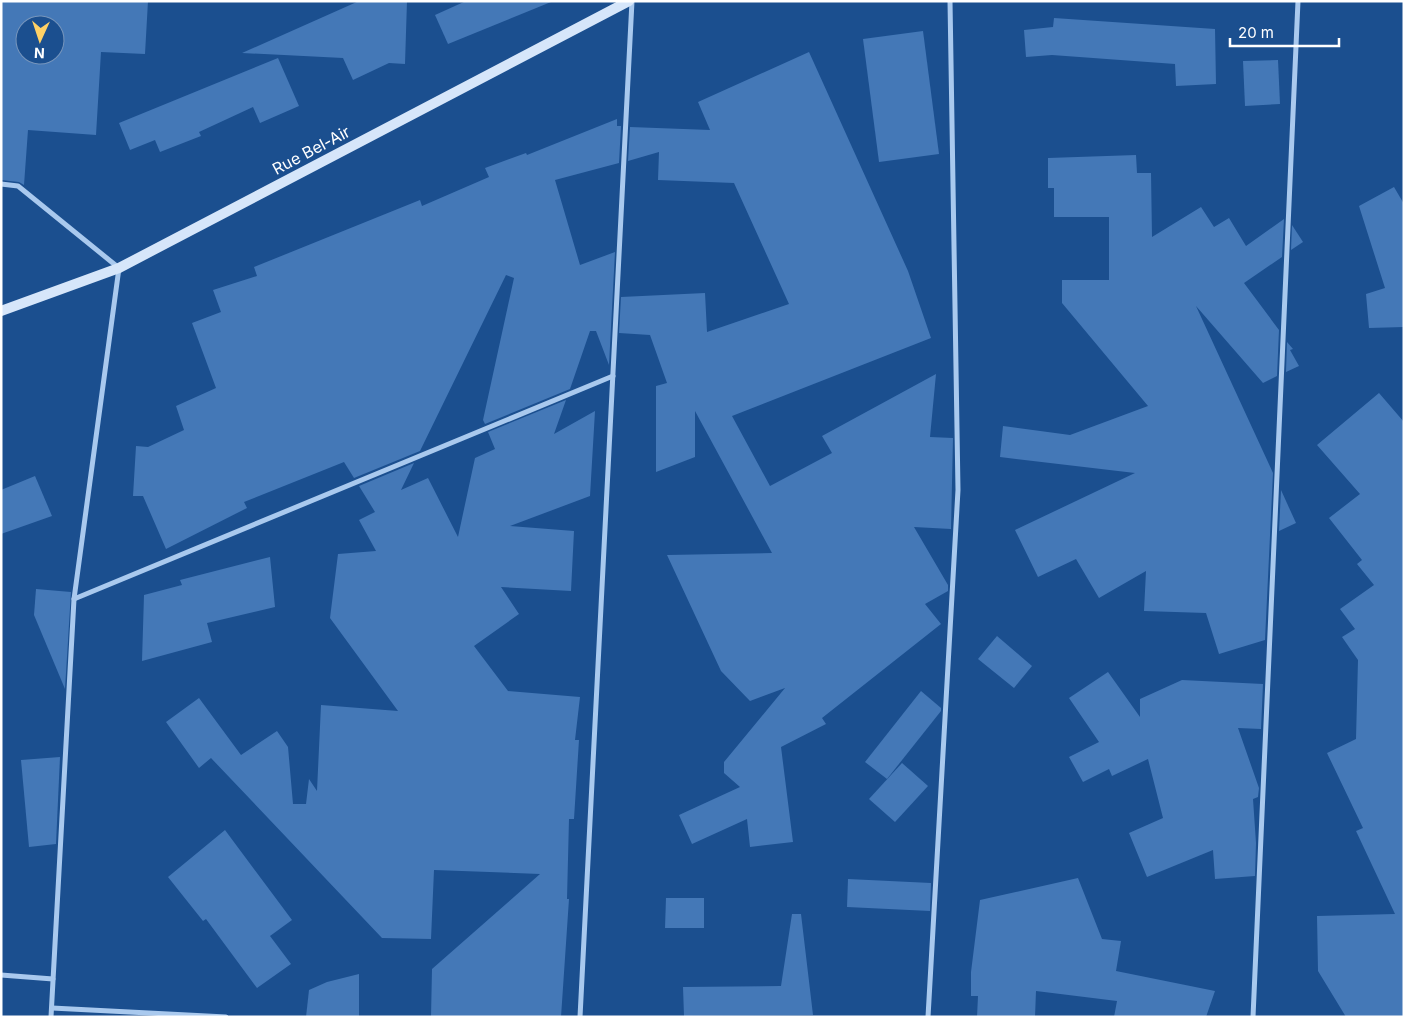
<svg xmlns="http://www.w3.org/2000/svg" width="1405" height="1018" viewBox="0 0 1405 1018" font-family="Inter,sans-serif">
<rect width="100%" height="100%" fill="#1b4f8f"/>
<g fill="#4478b7" fill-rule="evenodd">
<path d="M1,1h147l-3,53 -44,-2 -5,83 -68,-5 -4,55 -5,-3 -18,-2zM25,25h30v30h-30z"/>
<polygon points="359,1 407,1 405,64 389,63 353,80 343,58 242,53"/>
<polygon points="466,1 551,1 551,2 448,44 435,15"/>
<polygon points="1054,18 1215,29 1216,84 1176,86 1175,64 1052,55 1026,57 1024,30 1053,27"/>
<polygon points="923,31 939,154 879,162 863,39"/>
<polygon points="809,52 908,271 931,338 732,416 770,486 832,453 822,436 936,374 930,437 953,438 951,529 914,527 948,585 948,591 925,604 941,624 822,718 826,724 781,747 793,842 750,847 747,819 692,844 679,815 740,787 724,773 724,762 785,688 750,701 721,671 667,555 772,553 695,411 695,457 656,472 656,386 667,383 650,335 619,333 621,297 705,293 707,332 789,304 734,183 658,180 659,152 628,161 630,127 710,130 698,102"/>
<polygon points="278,58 299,106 260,123 253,107 199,132 201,136 160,152 155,140 130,150 119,123"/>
<polygon points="1278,60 1280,104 1245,106 1243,61"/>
<polygon points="617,119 617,126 621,126 619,163 555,180 580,265 615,252 609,365 596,331 590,331 570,389 485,424 483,420 514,278 506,275 420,451 354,478 344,462 244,502 247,508 166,549 143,496 133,496 136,446 148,447 184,430 176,406 216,388 192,323 221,312 213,290 257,276 254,267 420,200 422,206 489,177 485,168 526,153 527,155"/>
<polygon points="1136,155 1137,173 1151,173 1152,237 1201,207 1214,227 1229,218 1246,246 1284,219 1282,257 1244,283 1279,330 1277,376 1263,383 1196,306 1273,473 1265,640 1219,654 1206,613 1144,611 1146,571 1099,598 1076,559 1038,577 1015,530 1135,473 1000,457 1003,426 1070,435 1148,406 1062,303 1062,280 1109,280 1109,217 1054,217 1054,188 1048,188 1048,158"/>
<polygon points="1394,187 1404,204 1404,327 1369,328 1366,294 1385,288 1359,206"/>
<polygon points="1292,225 1303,242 1291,250"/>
<polygon points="1287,342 1293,349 1290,350 1299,366 1286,372"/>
<polygon points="1379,393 1404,422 1404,1017 1346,1017 1318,971 1317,916 1395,914 1356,831 1363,828 1327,753 1356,739 1358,660 1342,637 1355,629 1340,609 1374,585 1357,564 1362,560 1329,518 1360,494 1317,445"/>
<polygon points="566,400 554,434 595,411 590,496 510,526 574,531 571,591 501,587 519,614 474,646 508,691 580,697 575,740 579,740 574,819 569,819 567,899 569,899 561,1017 431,1017 432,969 540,874 434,870 431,939 382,938 211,758 199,768 166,722 199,698 241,755 277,731 288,747 293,804 306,804 309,779 317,791 321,705 398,711 330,618 338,554 376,551 359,520 375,512 359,486 414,463 401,490 428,478 458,537 475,458 495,449 488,432"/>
<polygon points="35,476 52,516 1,534 1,490"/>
<polygon points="1281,490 1296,523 1279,531"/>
<polygon points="270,557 275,607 207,623 212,642 142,661 144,595 182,585 180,580"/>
<polygon points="36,589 71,592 65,689 34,615"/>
<polygon points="997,636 1032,666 1014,688 978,659"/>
<polygon points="1108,672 1140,717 1140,699 1182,680 1263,684 1261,729 1238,728 1259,788 1258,797 1253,799 1256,843 1255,876 1215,879 1213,850 1147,877 1129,833 1163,818 1148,759 1112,776 1109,769 1083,782 1069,757 1099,742 1069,698"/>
<polygon points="921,691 941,708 941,711 887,779 865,762"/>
<polygon points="60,757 56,844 29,847 21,760"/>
<polygon points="902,763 928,786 895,822 869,799"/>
<polygon points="225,830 292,920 270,936 291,964 257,988 206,919 203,921 168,877"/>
<polygon points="1078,878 1102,939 1121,941 1116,971 1215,991 1206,1017 1114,1017 1117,1001 1036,991 1035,1017 977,1017 978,996 971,996 971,972 980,900"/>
<polygon points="848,879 931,883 930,911 847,907"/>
<polygon points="666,898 704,898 704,928 665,928"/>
<polygon points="792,914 801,914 813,1015 684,1016 683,987 781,986"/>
<polygon points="359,974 359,1017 306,1017 309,990 327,982"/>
</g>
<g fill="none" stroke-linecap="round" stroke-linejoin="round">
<g stroke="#a9c9ee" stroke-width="5">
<polyline points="1,184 18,186 119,268 74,599 51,1017"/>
<polyline points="74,599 613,376"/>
<polyline points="1,975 53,979"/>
<polyline points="52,1008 226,1017"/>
<polyline points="580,1017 632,1"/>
<polyline points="928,1017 958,490 950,1"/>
<polyline points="1253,1017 1298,1"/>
</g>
<polyline stroke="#d6e6fa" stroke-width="10" points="1,311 119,268 629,1"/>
</g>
<g text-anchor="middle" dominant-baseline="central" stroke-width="4" stroke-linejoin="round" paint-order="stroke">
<g font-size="16" fill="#fff" stroke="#1b4f8f">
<text transform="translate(311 150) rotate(-28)">Rue Bel-Air</text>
</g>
</g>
<rect width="1405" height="1018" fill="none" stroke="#ffffff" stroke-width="5"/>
<g transform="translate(40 40) rotate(183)"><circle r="24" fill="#1b4f8f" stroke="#7695bc"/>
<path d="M0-4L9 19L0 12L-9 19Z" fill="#ffd166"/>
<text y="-8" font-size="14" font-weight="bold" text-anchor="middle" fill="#ffffff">N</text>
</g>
<path d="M1230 38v8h109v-8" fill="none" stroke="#ffffff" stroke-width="2.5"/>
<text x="1238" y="38" font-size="15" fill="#ffffff" stroke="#1b4f8f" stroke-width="4" paint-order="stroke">20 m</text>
</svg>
